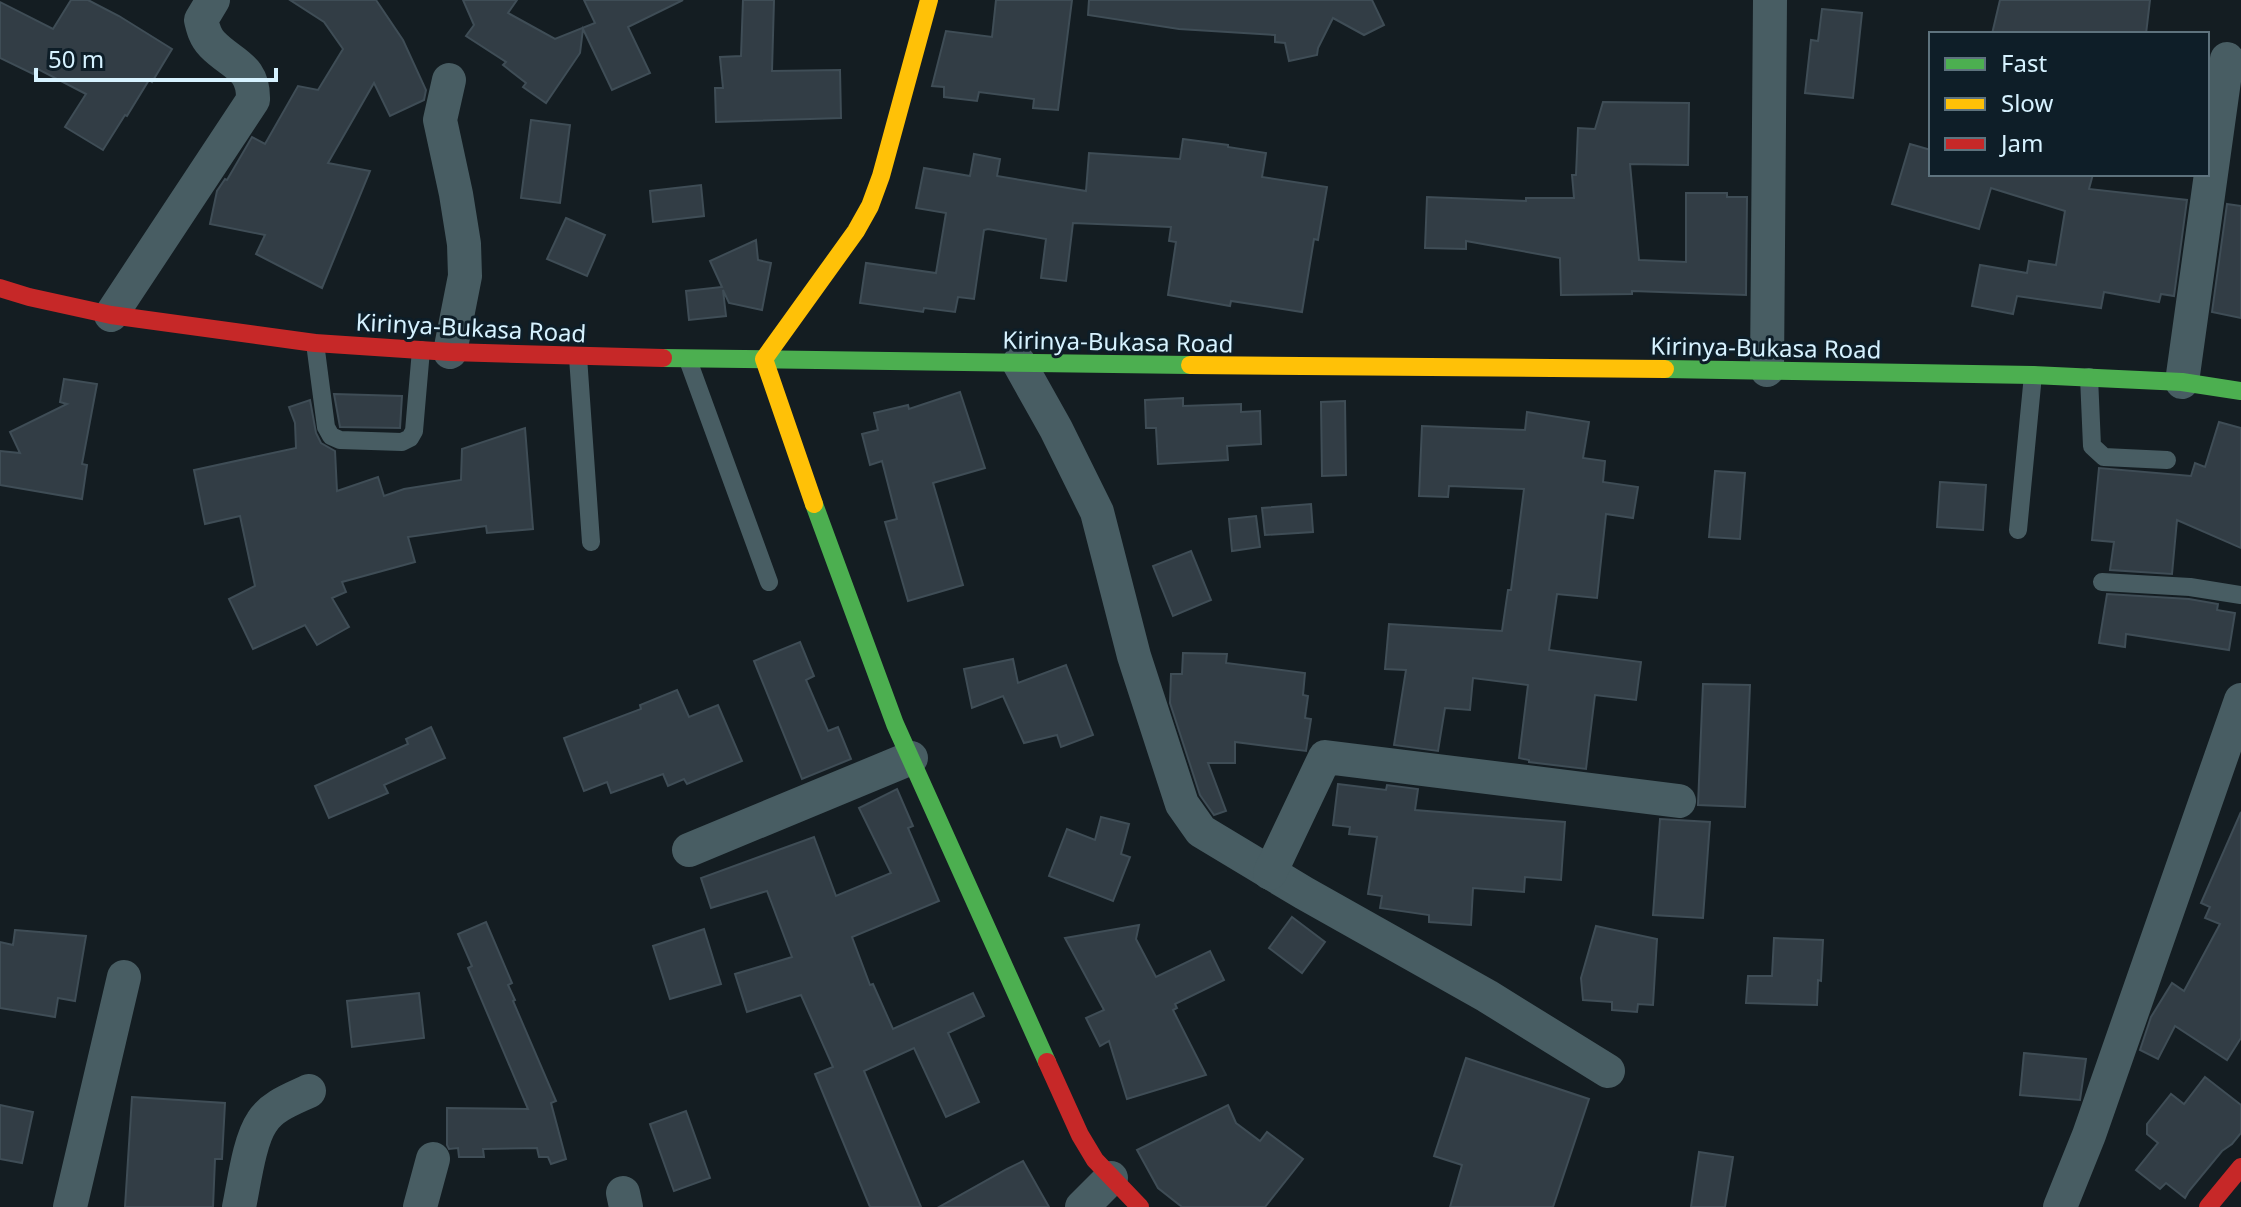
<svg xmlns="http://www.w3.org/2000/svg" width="2241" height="1207" viewBox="0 0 2241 1207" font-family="'Noto Sans',sans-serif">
<rect width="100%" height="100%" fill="#141d22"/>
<g fill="#323d45" stroke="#3f4d56" stroke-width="2">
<polygon points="71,0 88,0 119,16 172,49 152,82 149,80 127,116 125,115 103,150 65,127 86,94 36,68 33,74 0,58 0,2 53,29"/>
<polygon points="290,0 376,0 403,40 426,90 424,100 390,116 374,83 328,163 370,171 322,288 256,254 265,235 210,224 217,191 225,179 227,180 252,137 265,144 298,86 318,90 343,49 324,22"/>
<polygon points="463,0 517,0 508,13 555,39 595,23 584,0 683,0 628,27 650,73 612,90 583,29 580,53 546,103 523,87 526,83 503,65 506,62 466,36 474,25"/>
<polygon points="743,0 774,0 772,71 840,70 841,118 716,122 715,88 723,88 720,57 741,56"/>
<polygon points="996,0 1072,0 1058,110 1033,108 1034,99 979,92 977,101 944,97 944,87 932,86 946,31 992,37"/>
<polygon points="1089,0 1372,0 1384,25 1364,35 1333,18 1318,48 1317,55 1289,61 1285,43 1275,42 1275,35 1179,29 1088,15"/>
<polygon points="2000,0 2150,0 2146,34 1992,34"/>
<polygon points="1822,9 1862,13 1853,98 1805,93 1811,40 1818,41"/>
<polygon points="1603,102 1689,103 1688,165 1630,164 1639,260 1686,262 1686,193 1727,193 1727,197 1747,197 1746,295 1632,291 1632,294 1561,295 1560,258 1466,241 1466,249 1425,248 1427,197 1526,201 1526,198 1574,198 1572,175 1576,175 1578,128 1595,129"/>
<polygon points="531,120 570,125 560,203 521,198"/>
<polygon points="1183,139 1228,145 1228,147 1266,153 1262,177 1327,187 1318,240 1314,239 1302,312 1231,301 1230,306 1168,295 1176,242 1169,241 1171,227 1073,223 1066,281 1041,278 1046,239 988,229 984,230 974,299 958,297 955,312 924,308 923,312 860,303 866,263 936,273 946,213 916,208 924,168 970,176 974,154 1000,159 997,176 1086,191 1089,153 1180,159"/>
<polygon points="1910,144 1931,150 1931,174 2093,174 2089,189 2187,200 2174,296 2161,294 2159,302 2104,292 2101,308 2017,296 2013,314 1972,306 1980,265 2027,273 2029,261 2056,265 2065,211 1991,188 1979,229 1892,204"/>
<polygon points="701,185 704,216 653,222 650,191"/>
<polygon points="2227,204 2241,206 2241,318 2212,312"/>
<polygon points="566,218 605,235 587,276 547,259"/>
<polygon points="756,240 758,260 771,263 762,310 729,303 723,290 726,316 689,320 686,291 722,287 710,261"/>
<polygon points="64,379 97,384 82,464 87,465 82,499 0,485 0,451 20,453 10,432 67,404 60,402"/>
<polygon points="960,392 985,468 933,483 963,585 908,601 885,522 897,519 882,461 870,465 862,434 878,430 874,413 908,405 909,409"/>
<polygon points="334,394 402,396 400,428 340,427"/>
<polygon points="1183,398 1183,406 1241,404 1241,412 1260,411 1261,444 1227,446 1228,460 1158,464 1156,428 1146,428 1145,400"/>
<polygon points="310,400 316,433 321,443 335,451 337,491 378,477 384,496 404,489 461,480 462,449 525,428 533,529 487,533 486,526 408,537 415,562 342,582 346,592 332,598 349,627 317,645 305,625 253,649 229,599 255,586 240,516 205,524 194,470 296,448 295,423 289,407"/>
<polygon points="1345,401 1346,475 1322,476 1321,402"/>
<polygon points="1527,412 1589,422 1583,458 1605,461 1603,482 1638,487 1633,518 1606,514 1597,598 1557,594 1549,650 1641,662 1636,700 1595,695 1586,769 1529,762 1529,760 1519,758 1528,685 1473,678 1470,710 1445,708 1438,751 1394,745 1406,670 1385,669 1389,624 1502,631 1508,590 1511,590 1524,489 1449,486 1448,497 1419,496 1422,426 1525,430"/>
<polygon points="2219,422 2241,428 2241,548 2177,520 2172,574 2110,570 2114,542 2092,540 2099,468 2191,476 2195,463 2205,467"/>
<polygon points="1715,471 1745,473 1740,539 1709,537"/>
<polygon points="1940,482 1986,485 1983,530 1937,527"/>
<polygon points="1311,504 1313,532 1265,535 1262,508"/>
<polygon points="1256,516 1260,547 1232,551 1229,519"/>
<polygon points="1191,551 1211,600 1173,616 1153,566"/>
<polygon points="2107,594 2189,599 2218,604 2217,610 2235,613 2229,650 2126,634 2125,647 2099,643"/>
<polygon points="800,642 814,676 806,680 828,731 838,727 851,759 802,779 754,661"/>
<polygon points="1183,653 1227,654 1226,663 1305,673 1303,695 1308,696 1305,718 1311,719 1306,751 1235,742 1235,763 1208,763 1226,811 1214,815 1200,795 1170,703 1171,674 1182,674"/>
<polygon points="1013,659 1018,683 1066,665 1093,735 1061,747 1057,735 1024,743 1003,696 972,708 964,669"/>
<polygon points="1703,684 1750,685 1745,807 1698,805"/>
<polygon points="677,690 689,717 718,705 742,761 687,784 684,779 668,786 663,774 611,793 607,782 584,791 564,738 641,709 640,705"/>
<polygon points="431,727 445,758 384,785 388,793 329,818 315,786 408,744 406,739"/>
<polygon points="1338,784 1386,790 1387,785 1418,789 1415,810 1565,822 1561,880 1525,877 1524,892 1473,888 1471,925 1429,922 1429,915 1380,908 1382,896 1368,894 1377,837 1349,834 1350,827 1333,825"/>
<polygon points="897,789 913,826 908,828 939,901 852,937 870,985 873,984 893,1029 973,993 984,1016 948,1033 979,1102 946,1117 914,1048 864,1071 921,1207 870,1207 815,1074 833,1067 801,995 747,1012 735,974 792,957 767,891 711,908 701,878 814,837 836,896 891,873 859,808"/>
<polygon points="2241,812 2241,1038 2227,1060 2175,1026 2158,1059 2140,1050 2151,1017 2172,983 2184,991 2220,924 2205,918 2210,907 2201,903"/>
<polygon points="1101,817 1129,824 1121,854 1130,857 1113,901 1049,876 1067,829 1095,840"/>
<polygon points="1660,819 1710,822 1703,918 1653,915"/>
<polygon points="1292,917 1325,942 1302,973 1269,948"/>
<polygon points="486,922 512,983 508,985 515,1000 513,1001 556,1101 551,1103 566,1159 551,1164 548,1157 539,1157 537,1148 483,1149 484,1157 459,1157 458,1148 449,1149 447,1145 447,1108 528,1109 468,968 472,966 458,934"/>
<polygon points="1139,925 1136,939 1156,977 1210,951 1224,980 1175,1004 1177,1008 1173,1010 1206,1075 1127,1099 1109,1041 1100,1046 1086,1018 1104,1010 1065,938"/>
<polygon points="1596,926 1657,939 1653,1005 1638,1004 1637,1012 1612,1010 1612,1002 1583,1000 1581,978"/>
<polygon points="704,929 721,984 670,999 653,946"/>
<polygon points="15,930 86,936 75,1001 58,998 55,1017 0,1008 0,942 13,945"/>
<polygon points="1774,938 1823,940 1821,981 1818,980 1817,1005 1746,1003 1748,976 1772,976"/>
<polygon points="419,993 424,1038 352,1047 347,1001"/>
<polygon points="2024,1053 2086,1059 2080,1100 2020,1095"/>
<polygon points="1466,1058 1589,1099 1553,1207 1450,1207 1462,1165 1434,1156"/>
<polygon points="2205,1077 2241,1105 2241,1133 2232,1144 2222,1151 2189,1191 2185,1198 2166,1183 2160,1189 2136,1170 2158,1143 2147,1134 2147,1124 2171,1094 2184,1104"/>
<polygon points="132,1097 225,1103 222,1159 215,1159 213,1207 125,1207"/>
<polygon points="0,1105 33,1112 22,1163 0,1159"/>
<polygon points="1228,1105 1236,1123 1260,1141 1267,1132 1303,1159 1265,1207 1182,1207 1158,1188 1137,1150"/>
<polygon points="686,1111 710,1178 674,1191 650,1124"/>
<polygon points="1699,1152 1733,1157 1725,1207 1691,1207"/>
<polygon points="1023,1161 1049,1207 939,1207 1007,1169"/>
</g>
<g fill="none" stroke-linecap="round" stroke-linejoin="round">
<g stroke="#485d63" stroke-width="18">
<polyline points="315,343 326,427 331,436 340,440 402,442 410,438 414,431 421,350"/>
<polyline points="578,357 591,542"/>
<polyline points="688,360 769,582"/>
<polyline points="2089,377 2092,446 2104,457 2167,460"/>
<polyline points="2018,530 2033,375"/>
<polyline points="2102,582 2190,587 2241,595"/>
</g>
<g stroke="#485d63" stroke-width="34">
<polyline points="449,80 440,120 456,194 464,244 465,276 450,352"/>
<path d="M111,315l142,-215c1,-34 -21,-35 -41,-56 -7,-7 -9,-16 -11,-24l12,-20"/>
<polyline points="1019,363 1056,429 1097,512 1134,656 1182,804 1201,831 1304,893 1487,996 1608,1071"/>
<polyline points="1767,370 1770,0"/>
<polyline points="2182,382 2227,59"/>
<polyline points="689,850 911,758"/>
<polyline points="1270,873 1325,757 1679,801"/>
<polyline points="623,1193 626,1207"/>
<polyline points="70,1207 124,977"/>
<path d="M239,1207c5,-23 10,-66 23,-85 10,-16 30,-23 47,-31"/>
<polyline points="420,1207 433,1159"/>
<polyline points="1082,1207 1111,1178"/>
<polyline points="2060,1207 2089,1135 2241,700"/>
</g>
<g stroke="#4caf50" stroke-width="18">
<polyline points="663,358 1190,365"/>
<polyline points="1665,369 2033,375 2182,382 2241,391"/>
<polyline points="814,504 895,724 1047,1062"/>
</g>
<g stroke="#ffc107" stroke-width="18">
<polyline points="1190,365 1665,369"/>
<polyline points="814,504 764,359 856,231 870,206 881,176 929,0"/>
</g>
<g stroke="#c62828" stroke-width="18">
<polyline points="0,288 29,297 111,315 315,343 450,352 663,358"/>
<polyline points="1047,1062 1080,1135 1095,1160 1140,1207"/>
<polyline points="2208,1207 2241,1167"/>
</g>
</g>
<g text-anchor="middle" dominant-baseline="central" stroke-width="6" stroke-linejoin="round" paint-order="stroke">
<g font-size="24" fill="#d6f2ff" stroke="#0e1e28">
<text transform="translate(471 327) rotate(3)">Kirinya-Bukasa Road</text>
<text transform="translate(1118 341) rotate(1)">Kirinya-Bukasa Road</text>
<text transform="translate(1766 347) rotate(1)">Kirinya-Bukasa Road</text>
</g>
</g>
<rect x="1929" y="32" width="280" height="144" fill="#0e1e28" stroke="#5e737e" stroke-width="2"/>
<rect x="1945" y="58" width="40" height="12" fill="#4caf50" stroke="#5e737e" stroke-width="2"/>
<text x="2001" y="72" font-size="24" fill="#d6f2ff">Fast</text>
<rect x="1945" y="98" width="40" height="12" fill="#ffc107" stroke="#5e737e" stroke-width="2"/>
<text x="2001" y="112" font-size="24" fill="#d6f2ff">Slow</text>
<rect x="1945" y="138" width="40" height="12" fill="#c62828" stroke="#5e737e" stroke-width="2"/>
<text x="2001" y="152" font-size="24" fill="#d6f2ff">Jam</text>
<path d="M36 68v12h240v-12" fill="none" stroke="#d6f2ff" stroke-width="4"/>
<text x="48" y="68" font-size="24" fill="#d6f2ff" stroke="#0e1e28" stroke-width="6" paint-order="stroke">50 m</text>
</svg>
